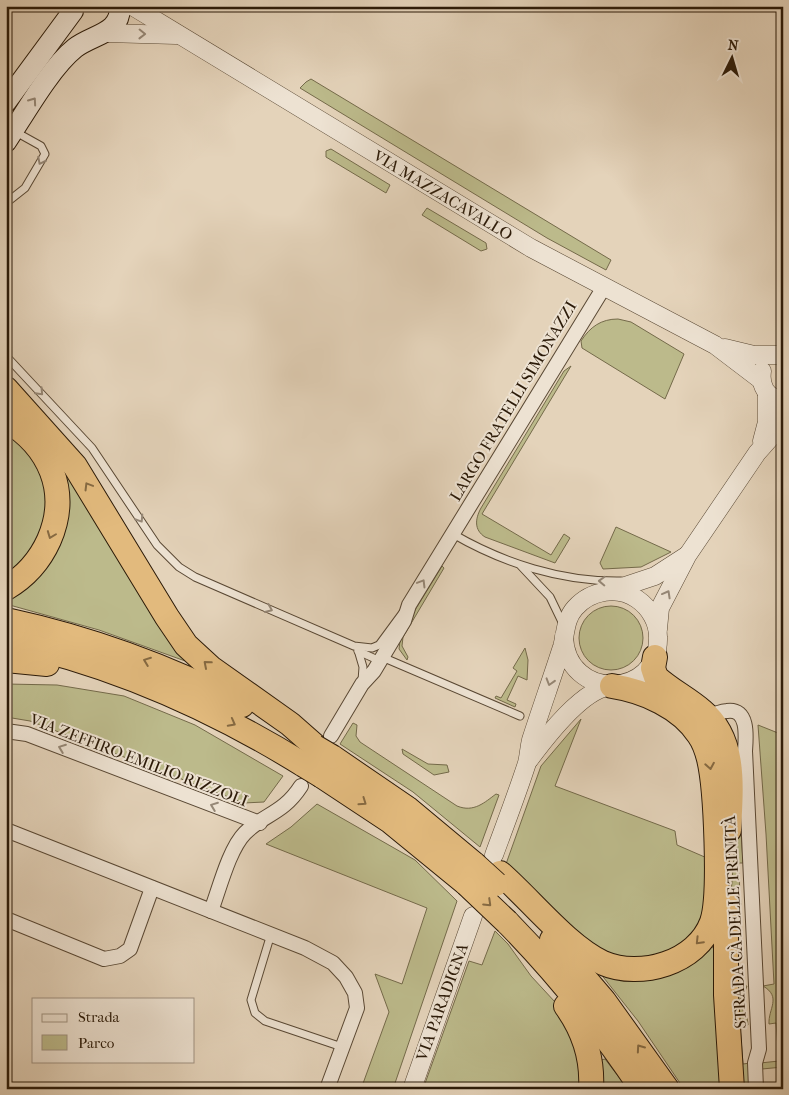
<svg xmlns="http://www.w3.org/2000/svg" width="789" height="1095" viewBox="0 0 789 1095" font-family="'IM FELL French Canon',serif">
<rect width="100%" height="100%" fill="#e4d3ba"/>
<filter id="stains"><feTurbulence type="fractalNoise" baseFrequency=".004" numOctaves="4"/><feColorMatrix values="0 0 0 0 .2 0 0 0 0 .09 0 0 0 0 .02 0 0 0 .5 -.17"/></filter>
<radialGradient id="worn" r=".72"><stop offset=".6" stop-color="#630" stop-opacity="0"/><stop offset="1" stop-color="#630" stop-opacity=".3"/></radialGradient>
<g fill="#bcba8b" stroke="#746a4a">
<polygon points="311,79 611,260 606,270 547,238 300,88 306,82"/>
<polygon points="331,149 390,185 386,193 326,157 326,151"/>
<polygon points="427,208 486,243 487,249 481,251 422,215"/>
<path d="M618,319l13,3 53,32 -19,45 -83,-51 -1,-7c9,-14 20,-22 37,-22z"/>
<path d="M571,366l-89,148 69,41 13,-21 6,4 -15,25 -70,-26c-11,-7 -10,-18 -4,-29l83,-137z"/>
<polygon points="6,428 26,444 49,494 40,539 6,578"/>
<polygon points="53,453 188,662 99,630 6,604 6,595 38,569"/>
<polygon points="616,527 671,552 641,567 603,569 600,563"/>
<polygon points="442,566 444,568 403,637 402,646 408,657 407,660 399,649 401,633"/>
<circle cx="611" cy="638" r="32"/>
<polygon points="525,648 528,660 527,680 518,676 507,700 516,704 515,707 495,698 496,696 501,698 517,671 513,668"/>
<polygon points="6,684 57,685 124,696 195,725 283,776 264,802 244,803 30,721 6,717"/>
<polygon points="581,719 555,786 675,831 677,845 707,858 710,870 701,930 657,961 596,953 506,864 541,766"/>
<path d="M353,723l4,2 -1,11 4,6 97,64c17,7 28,-4 39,-12l3,1 -19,52 -67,-55 -73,-48z"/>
<path d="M758,725l25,10v332l-21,2 1,20h-3v-26l19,-2 -3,-38 -7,1c-1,-15 13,-27 -6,-38l11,-2 -8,-150z"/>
<polygon points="402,749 428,764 447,765 449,772 434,775 403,754"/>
<polygon points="317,804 415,860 457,901 393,1089 361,1089 389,1012 375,974 402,984 427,908 266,844 291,827"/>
<path d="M736,830l5,1 2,32h-5l3,43 -7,1 4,79h9c-1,5 -6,9 -7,15 0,10 8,12 8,24l-8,1 3,38 7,-1 2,26h-15l-6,-195z"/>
<polygon points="495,931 508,944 531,976 555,1002 570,1024 584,1089 423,1089 469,961 482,965"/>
<polygon points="708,947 715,948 726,1089 684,1089 638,1021 600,973"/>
<polygon points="605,1059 628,1089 598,1089 601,1060"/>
</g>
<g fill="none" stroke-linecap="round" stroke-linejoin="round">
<g stroke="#594834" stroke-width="9">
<g id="service">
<polyline points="6,203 25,188 45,154 41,146 14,131"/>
<polyline points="6,356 92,448 157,545 179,567 195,577 354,646 372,648 379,645 404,611"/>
<path d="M453,534c50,29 109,48 168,47"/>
<polyline points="521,566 550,597 563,624"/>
<polyline points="358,650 363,667 362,681"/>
<polyline points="358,651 380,661"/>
<polyline points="382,657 520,716"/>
<polyline points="271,934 251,1000 255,1013 265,1021 342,1047"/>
</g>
</g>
<g stroke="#594834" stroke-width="16">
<g id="minor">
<path d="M704,713c10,5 13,-2 23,-2 22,-3 19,26 18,40l14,298 -4,14 1,26"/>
<polyline points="6,731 27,734 260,823"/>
<polyline points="331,736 362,684 374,671 404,621 409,605 604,287"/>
<polyline points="6,830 305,948 333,963 346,977 355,993 357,1008 327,1089"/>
<path d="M211,911c8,-21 18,-62 34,-78 19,-19 38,-19 56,-47"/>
<polyline points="6,919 104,959 120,956 130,949 152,888"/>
</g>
</g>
<g stroke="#594834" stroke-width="19">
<g id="tertiary">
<polyline points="132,6 531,248 715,345 761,380"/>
<polyline points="106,33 176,35"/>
<polyline points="725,348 754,355 783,355"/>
<path d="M762,371c-2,15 4,27 21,29"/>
<polyline points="762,441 767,422 767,393"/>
<polyline points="613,590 655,576 686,556"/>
<polyline points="658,629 660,608 687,556 757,453 772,436 783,413"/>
<path d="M529,760c17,-23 54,-72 83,-74"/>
<path d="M494,855c11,-30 23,-61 33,-92 2,-8 2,-15 4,-23 10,-31 21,-62 31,-93 4,-14 3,-28 13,-39 16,-18 43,-22 62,-9 13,9 21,23 21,38 2,62 -92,65 -94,-1"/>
<polyline points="412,1089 473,916"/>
</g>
</g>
<g stroke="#2b1a08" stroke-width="22">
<g id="secondary">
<polyline points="6,102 73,11"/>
<path d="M6,142c18,-27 44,-74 69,-94 18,-14 46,-14 45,-42"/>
</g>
</g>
<g stroke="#2b1a08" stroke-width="26">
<g id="trunk">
<polyline points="6,389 75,466 167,617 186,645 211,668 290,724 315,746"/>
<path d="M6,420c44,26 64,72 43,120 -9,20 -24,37 -43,48"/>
<path d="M6,620c83,18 161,46 236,85"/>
<path d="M6,641c107,23 206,67 298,124"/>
<path d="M655,657l-2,11 3,9c14,13 31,21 46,34 35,29 29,78 27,119"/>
<polyline points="6,660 47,664"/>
<polyline points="332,757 408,809 474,864"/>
<polyline points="322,776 390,821 467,884"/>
<path d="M500,873c31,27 67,73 103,90 37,16 94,0 109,-41 9,-26 4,-134 -3,-163 -2,-8 -5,-17 -10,-24 -18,-28 -55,-44 -87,-49"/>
<polyline points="726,901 726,995 732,1089"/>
<path d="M507,922c51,52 95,107 135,167"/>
<polyline points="552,940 604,1001 667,1089"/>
<path d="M566,1006c18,25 27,51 25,83"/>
</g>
</g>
<use href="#service" stroke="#ede2d2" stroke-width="7"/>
<use href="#minor" stroke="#ede2d2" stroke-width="14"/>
<use href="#tertiary" stroke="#ede2d2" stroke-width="18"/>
<use href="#secondary" stroke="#ede2d2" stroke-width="20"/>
<use href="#trunk" stroke="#e2ba7d" stroke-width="24"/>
<g stroke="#2b1a08" stroke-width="26" stroke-linecap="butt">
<g id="trunk-bridge">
<polyline points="315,747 332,757"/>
<polyline points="304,765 322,776"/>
<polyline points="474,864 496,884"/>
<polyline points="467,884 507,922"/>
</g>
</g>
<use href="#trunk-bridge" stroke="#e2ba7d" stroke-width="24"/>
</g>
<defs><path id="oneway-chevron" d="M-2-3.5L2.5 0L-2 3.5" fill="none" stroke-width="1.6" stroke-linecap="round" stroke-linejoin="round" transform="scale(1.25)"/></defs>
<g stroke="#968877">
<use href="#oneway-chevron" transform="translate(142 34) rotate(1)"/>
<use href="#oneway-chevron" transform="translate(33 101) rotate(-55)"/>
<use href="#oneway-chevron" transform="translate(41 161) rotate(117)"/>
<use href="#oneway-chevron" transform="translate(40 392) rotate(47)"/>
<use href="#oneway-chevron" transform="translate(140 519) rotate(57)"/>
<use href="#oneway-chevron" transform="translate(602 581) rotate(-178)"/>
<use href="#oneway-chevron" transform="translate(422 583) rotate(-59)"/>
<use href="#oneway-chevron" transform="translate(667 594) rotate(-61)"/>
<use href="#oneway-chevron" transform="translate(269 609) rotate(23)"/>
<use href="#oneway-chevron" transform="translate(550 682) rotate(107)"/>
<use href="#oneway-chevron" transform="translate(62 748) rotate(-159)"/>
<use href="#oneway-chevron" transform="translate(214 806) rotate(-159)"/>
</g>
<g stroke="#866a42">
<use href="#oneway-chevron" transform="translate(88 486) rotate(-121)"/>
<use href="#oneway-chevron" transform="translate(51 535) rotate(111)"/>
<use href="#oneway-chevron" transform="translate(147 661) rotate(-159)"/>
<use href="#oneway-chevron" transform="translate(207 664) rotate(-139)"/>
<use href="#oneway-chevron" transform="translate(232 723) rotate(28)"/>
<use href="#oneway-chevron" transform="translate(710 766) rotate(80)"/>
<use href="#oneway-chevron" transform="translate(363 802) rotate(35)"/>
<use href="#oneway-chevron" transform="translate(488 903) rotate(44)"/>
<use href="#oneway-chevron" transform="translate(699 941) rotate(134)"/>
<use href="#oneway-chevron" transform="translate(640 1048) rotate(-125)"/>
</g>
<g text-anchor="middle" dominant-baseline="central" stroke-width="4" stroke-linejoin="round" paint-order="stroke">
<g font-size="16" fill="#2b1a08" stroke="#ede2d2">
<text transform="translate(443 195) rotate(31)">VIA MAZZACAVALLO</text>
<text transform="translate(513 401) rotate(-59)">LARGO FRATELLI SIMONAZZI</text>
<text transform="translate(139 760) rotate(21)">VIA ZEFFIRO EMILIO RIZZOLI</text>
<text transform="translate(735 922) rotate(-93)">STRADA CÀ DELLE TRINITÀ</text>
<text transform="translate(442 1002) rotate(-70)">VIA PARADIGNA</text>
</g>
</g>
<rect width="789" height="1095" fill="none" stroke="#e4d3ba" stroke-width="25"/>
<rect x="8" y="8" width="774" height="1080" fill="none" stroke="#2b1a08" stroke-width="2.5"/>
<rect x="12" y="12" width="764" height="1070" fill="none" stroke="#2b1a08"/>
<rect x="32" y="998" width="162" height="65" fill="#ede2d2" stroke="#9f9281"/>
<rect x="42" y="1014" width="25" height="8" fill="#ede2d2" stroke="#9f9281"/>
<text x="78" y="1022" font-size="15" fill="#2b1a08">Strada</text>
<rect x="42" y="1035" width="25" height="15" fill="#bcba8b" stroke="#9f9281"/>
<text x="78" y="1048" font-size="15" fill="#2b1a08">Parco</text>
<g transform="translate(732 58) rotate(5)" stroke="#ede2d2" stroke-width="4" paint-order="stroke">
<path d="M0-4L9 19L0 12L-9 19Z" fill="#2b1a08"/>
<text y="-8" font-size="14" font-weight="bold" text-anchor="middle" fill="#2b1a08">N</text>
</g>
<rect width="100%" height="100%" filter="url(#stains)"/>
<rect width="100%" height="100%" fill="url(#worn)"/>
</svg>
